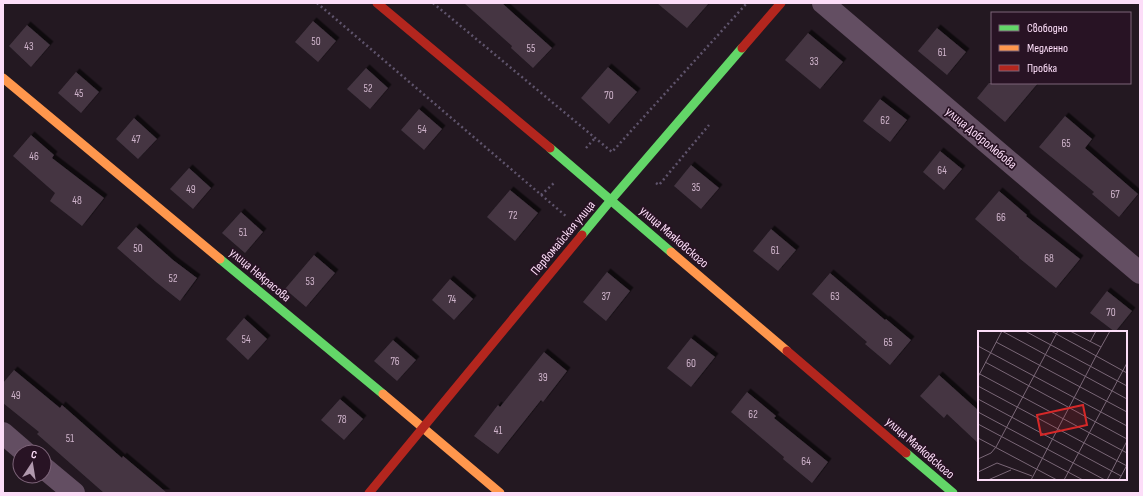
<svg xmlns="http://www.w3.org/2000/svg" width="1143" height="496" viewBox="0 0 1143 496" font-family="'Sofia Sans Condensed',sans-serif">
<defs>
<filter id="shadow"><feDropShadow dx="3.5" dy="-3.5" stdDeviation="0" flood-color="#0009"/></filter>
</defs>
<rect width="100%" height="100%" fill="#231821"/>
<g fill="#443642" filter="url(#shadow)">
<polygon points="464,3 502,3 552,48 533,68 511,48 512,46"/>
<polygon points="657,3 709,3 687,28"/>
<polygon points="313,21 336,41 318,62 295,42"/>
<polygon points="27,25 50,45 31,67 9,46"/>
<polygon points="937,28 966,52 947,75 918,51"/>
<polygon points="808,33 843,62 820,89 785,60"/>
<polygon points="608,67 637,92 609,124 581,98"/>
<polygon points="366,68 388,88 370,109 347,89"/>
<polygon points="76,72 99,92 81,113 58,93"/>
<polygon points="989,83 1038,83 1005,122 977,98"/>
<polygon points="880,99 907,120 890,142 863,121"/>
<polygon points="419,109 442,129 424,150 401,130"/>
<polygon points="1065,116 1092,139 1085,148 1138,194 1119,217 1092,194 1094,192 1039,147"/>
<polygon points="134,118 157,139 138,159 116,139"/>
<polygon points="31,135 54,155 52,158 104,198 82,226 50,201 55,193 13,156"/>
<polygon points="940,151 962,169 944,190 923,172"/>
<polygon points="691,165 719,188 701,209 674,186"/>
<polygon points="189,168 211,188 193,209 170,189"/>
<polygon points="510,190 538,213 515,241 487,217"/>
<polygon points="999,191 1027,215 1026,216 1080,259 1056,288 1019,258 1019,257 975,219"/>
<polygon points="241,212 263,232 245,253 222,233"/>
<polygon points="136,227 173,260 197,278 180,301 156,282 117,248"/>
<polygon points="771,229 796,250 778,271 753,251"/>
<polygon points="314,255 335,273 306,307 285,289"/>
<polygon points="607,272 630,291 606,321 583,302"/>
<polygon points="830,273 885,320 886,319 911,340 890,365 865,344 867,342 812,294"/>
<polygon points="450,279 473,299 454,320 432,300"/>
<polygon points="1107,291 1132,311 1115,332 1090,313"/>
<polygon points="244,318 267,339 248,360 226,339"/>
<polygon points="691,338 715,357 691,387 667,368"/>
<polygon points="393,340 416,360 397,381 374,361"/>
<polygon points="544,352 567,371 543,402 541,400 498,454 474,436 498,405 500,407"/>
<polygon points="14,370 60,408 62,405 122,458 123,456 167,493 104,493 37,434 39,432 3,403 3,383"/>
<polygon points="939,375 979,411 979,444 947,414 944,418 920,396"/>
<polygon points="747,392 776,416 774,418 828,462 812,483 783,459 784,457 731,412"/>
<polygon points="340,399 363,419 344,440 321,420"/>
</g>
<g fill="none" stroke-linecap="round" stroke-linejoin="round">
<g stroke="#5f546c" stroke-width="2.5" stroke-dasharray="2 3" stroke-linecap="butt">
<polyline points="317,3 567,217"/>
<polyline points="433,3 612,152 747,3"/>
<polyline points="586,148 595,138"/>
<polyline points="656,183 659,185 709,125"/>
<polyline points="541,195 554,183"/>
</g>
<g stroke="#634e62" stroke-width="22">
<polyline points="823,3 1140,273"/>
<polyline points="3,433 25,452"/>
<polyline points="44,468 74,493"/>
</g>
<g stroke="#63d668" stroke-width="9">
<polyline points="550,148 671,252"/>
<polyline points="582,235 611,200 742,48"/>
<polyline points="220,259 383,394"/>
<polyline points="906,453 953,493"/>
</g>
<g stroke="#ff974d" stroke-width="9">
<polyline points="3,78 220,259"/>
<polyline points="671,252 787,351"/>
<polyline points="383,394 500,493"/>
</g>
<g stroke="#b3261e" stroke-width="9">
<polyline points="377,3 550,148"/>
<polyline points="742,48 781,3"/>
<polyline points="787,351 906,453"/>
<polyline points="369,493 582,235"/>
</g>
</g>
<g text-anchor="middle" dominant-baseline="central" stroke-width="3.5" stroke-linejoin="round" paint-order="stroke">
<g font-size="11" fill="#ceb3ca">
<text x="316" y="41">50</text>
<text x="29" y="46">43</text>
<text x="531" y="48">55</text>
<text x="942" y="52">61</text>
<text x="814" y="61">33</text>
<text x="368" y="88">52</text>
<text x="79" y="93">45</text>
<text x="609" y="95">70</text>
<text x="885" y="120">62</text>
<text x="422" y="129">54</text>
<text x="136" y="139">47</text>
<text x="1066" y="143">65</text>
<text x="34" y="156">46</text>
<text x="942" y="170">64</text>
<text x="696" y="187">35</text>
<text x="191" y="189">49</text>
<text x="1115" y="194">67</text>
<text x="77" y="200">48</text>
<text x="513" y="215">72</text>
<text x="1001" y="217">66</text>
<text x="243" y="232">51</text>
<text x="138" y="248">50</text>
<text x="775" y="250">61</text>
<text x="1049" y="258">68</text>
<text x="173" y="278">52</text>
<text x="310" y="281">53</text>
<text x="606" y="296">37</text>
<text x="835" y="296">63</text>
<text x="452" y="299">74</text>
<text x="1111" y="312">70</text>
<text x="246" y="339">54</text>
<text x="888" y="342">65</text>
<text x="395" y="361">76</text>
<text x="691" y="363">60</text>
<text x="543" y="377">39</text>
<text x="16" y="395">49</text>
<text x="753" y="414">62</text>
<text x="342" y="419">78</text>
<text x="498" y="430">41</text>
<text x="70" y="438">51</text>
<text x="806" y="461">64</text>
</g>
<g font-size="13" fill="#fcddf8" stroke="#281324">
<text transform="translate(981 138) rotate(40)">улица Добролюбова</text>
<text transform="translate(674 237) rotate(41)">улица Маяковского</text>
<text transform="translate(563 238) rotate(-50)">Первомайская улица</text>
<text transform="translate(260 275) rotate(40)">улица Некрасова</text>
<text transform="translate(920 448) rotate(41)">улица Маяковского</text>
</g>
</g>
<g transform="translate(978 331)">
<rect width="149" height="149" fill="#231821"/>
<path fill="none" stroke="#7a6777" stroke-width="1" d="M24,0l125,68M47,0l102,55M73,0l76,42M92,0l31,16M18,11l131,70M112,11l6,-11M0,15l149,80M118,25l14,-25M7,31l142,77M0,42l149,80M0,46l24,-46M0,55l149,80M0,68l143,77M0,81l127,68M0,93l105,56M0,107l79,42M0,128l13,-6 5,-6 62,-116M0,141l19,-9 35,13M10,149l23,-10M53,149l65,-124M86,149l63,-117M129,149l20,-39M141,149l8,-15"/>
<path fill="#d62828" fill-opacity="0.15" stroke="#d62828" stroke-width="2" d="M105,74l4,20 -46,10 -4,-20z"/>
<rect width="149" height="149" fill="none" stroke="#fcddf8" stroke-width="2"/>
</g>
<rect width="1143" height="496" fill="none" stroke="#fcddf8" stroke-width="8"/>
<rect x="991" y="12" width="140" height="72" fill="#281324" stroke="#7d6479"/>
<rect x="999" y="25" width="20" height="6" fill="#63d668" stroke="#7d6479"/>
<text x="1027" y="32" font-size="12" fill="#fcddf8">Свободно</text>
<rect x="999" y="45" width="20" height="6" fill="#ff974d" stroke="#7d6479"/>
<text x="1027" y="52" font-size="12" fill="#fcddf8">Медленно</text>
<rect x="999" y="65" width="20" height="6" fill="#b3261e" stroke="#7d6479"/>
<text x="1027" y="72" font-size="12" fill="#fcddf8">Пробка</text>
<g transform="translate(32 464) rotate(12)"><circle r="19" fill="#281324" stroke="#7d6479"/>
<path d="M0-3L7 15L0 10L-7 15Z" fill="#b098ad"/>
<text y="-6" font-size="11" font-weight="bold" text-anchor="middle" fill="#fcddf8">С</text>
</g>
</svg>
